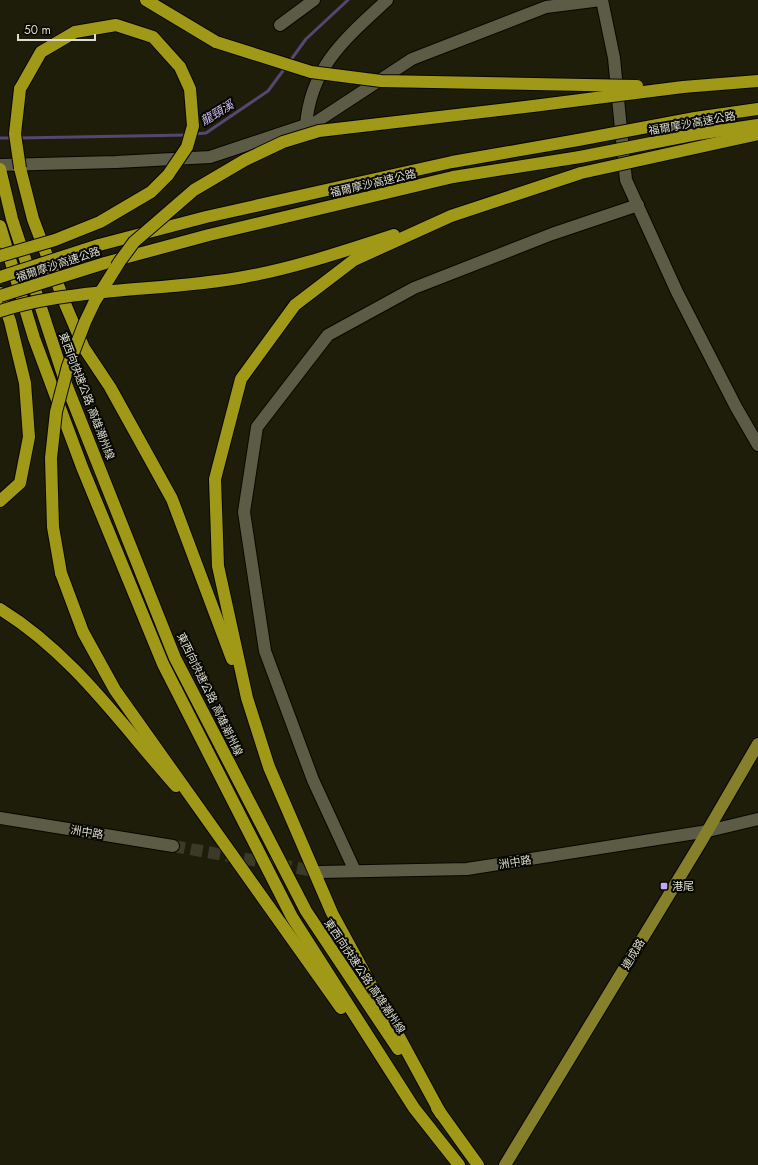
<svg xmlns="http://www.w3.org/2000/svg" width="758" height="1165" viewBox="0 0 758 1165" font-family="Jost,'Noto Sans TC',sans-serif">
<rect width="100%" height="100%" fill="#1e1d09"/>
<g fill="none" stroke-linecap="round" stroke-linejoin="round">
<g stroke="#554772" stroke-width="3">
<polyline points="290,61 306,39 348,0"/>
<polyline points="194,134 206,133 268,91 285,68"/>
<polyline points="0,138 12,138"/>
<polyline points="18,138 188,135"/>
</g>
<polyline stroke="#3b3a27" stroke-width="12" stroke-dasharray="12 6" stroke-linecap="butt" points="173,846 320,872"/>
<g stroke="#080700" stroke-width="14">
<g id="minor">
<path d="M387,0c-41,38 -76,66 -81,125l10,-3 96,-63 134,-52 55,-7"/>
<polyline points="602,0 614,58 626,180 677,292 736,407 758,445"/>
<polyline points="280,25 314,0"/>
<polyline points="0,165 116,162 210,157 306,125"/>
<polyline points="0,818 173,846"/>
<polyline points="355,871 313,780 265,651 244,512 257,427 328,335 414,288 552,234 638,205"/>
<polyline points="320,872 467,869 708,831 758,819"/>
</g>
</g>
<g stroke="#080700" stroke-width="14">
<polyline id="major" points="505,1165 701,842 758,744"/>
</g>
<g stroke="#080700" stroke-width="14">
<g id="highway">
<polyline points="146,0 216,42"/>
<polyline points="20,89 41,52 75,32 116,25 153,37 180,67"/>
<polyline points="20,168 33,219 66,306 84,348 110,387 172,499 232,659"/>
<polyline points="0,169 12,219 66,384 175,658 306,911 398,1049"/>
<polyline points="0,226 34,338 82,467 163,664 292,917 414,1108 459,1165"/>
<polyline points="99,245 206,217 452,162 578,140"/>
<polyline points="105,263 209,235 453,177 580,157"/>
<path d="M113,291c44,-4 88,-6 131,-14 51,-9 100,-26 150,-42"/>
<polyline points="0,293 10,321 25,383 29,437 20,483 0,501"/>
<polyline points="61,573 83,632 115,690 341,1008"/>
<path d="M0,609c73,45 120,114 176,177"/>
<polyline points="437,1108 478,1165"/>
<polyline points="441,1114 332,913 269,767 247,698 218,566 215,479 241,379 295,305 354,260 451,216 581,173"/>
</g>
</g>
<use href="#minor" stroke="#5c5b45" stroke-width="12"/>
<use href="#major" stroke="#858029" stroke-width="12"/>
<use href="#highway" stroke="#a09917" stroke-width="12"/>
<g stroke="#080700" stroke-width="14" stroke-linecap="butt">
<g id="highway-bridge">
<polyline points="216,42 311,72 381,81 637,86"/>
<polyline points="20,89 15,134 20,168"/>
<polyline points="578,140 695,118 758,109"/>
<polyline points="580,157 697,134 758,125"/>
<polyline points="581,173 758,134"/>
<polyline points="0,256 55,240 100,222 151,192 168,175 187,147 193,126 190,89 180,67"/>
<polyline points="0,277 99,245"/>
<polyline points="0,296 105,263"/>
<path d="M0,311c37,-12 75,-16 113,-20"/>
<polyline points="61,573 53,527 51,458 56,412 68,366 85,322 95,301 120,261 134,242 194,190 245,160 283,142 319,131 533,106 683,87 758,81"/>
</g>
</g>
<use href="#highway-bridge" stroke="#a09917" stroke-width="12"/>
</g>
<rect fill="#c0a8f4" stroke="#070702" stroke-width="1.5" x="660" y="882" width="8" height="8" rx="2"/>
<g text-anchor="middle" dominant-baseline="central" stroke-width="4" stroke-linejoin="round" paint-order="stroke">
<g font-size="11" fill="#ddddd0" stroke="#070702">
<text transform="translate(692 123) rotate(-10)">福爾摩沙高速公路</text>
<text transform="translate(373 183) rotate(-13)">福爾摩沙高速公路</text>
<text transform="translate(58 264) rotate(-18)">福爾摩沙高速公路</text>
<text transform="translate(87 396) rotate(69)">東西向快速公路 高雄潮州線</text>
<text transform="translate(210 694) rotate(64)">東西向快速公路 高雄潮州線</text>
<text transform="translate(87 832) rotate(9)">洲中路</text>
<text transform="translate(515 862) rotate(-9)">洲中路</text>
<text transform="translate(633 954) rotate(-59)">連成路</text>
<text transform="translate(365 976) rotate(56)">東西向快速公路 高雄潮州線</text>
</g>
<g font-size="11" fill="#ddddd0" stroke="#070702" text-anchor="start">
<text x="672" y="886">港尾</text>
</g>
<g font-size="12" font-style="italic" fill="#d1c0f9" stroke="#070702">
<text transform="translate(217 113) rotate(-31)">龍頸溪</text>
</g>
</g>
<path d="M18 34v6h77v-6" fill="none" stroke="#ddddd0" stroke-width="2"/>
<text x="24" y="34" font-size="12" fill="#ddddd0" stroke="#070702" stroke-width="3" paint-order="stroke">50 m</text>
</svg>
